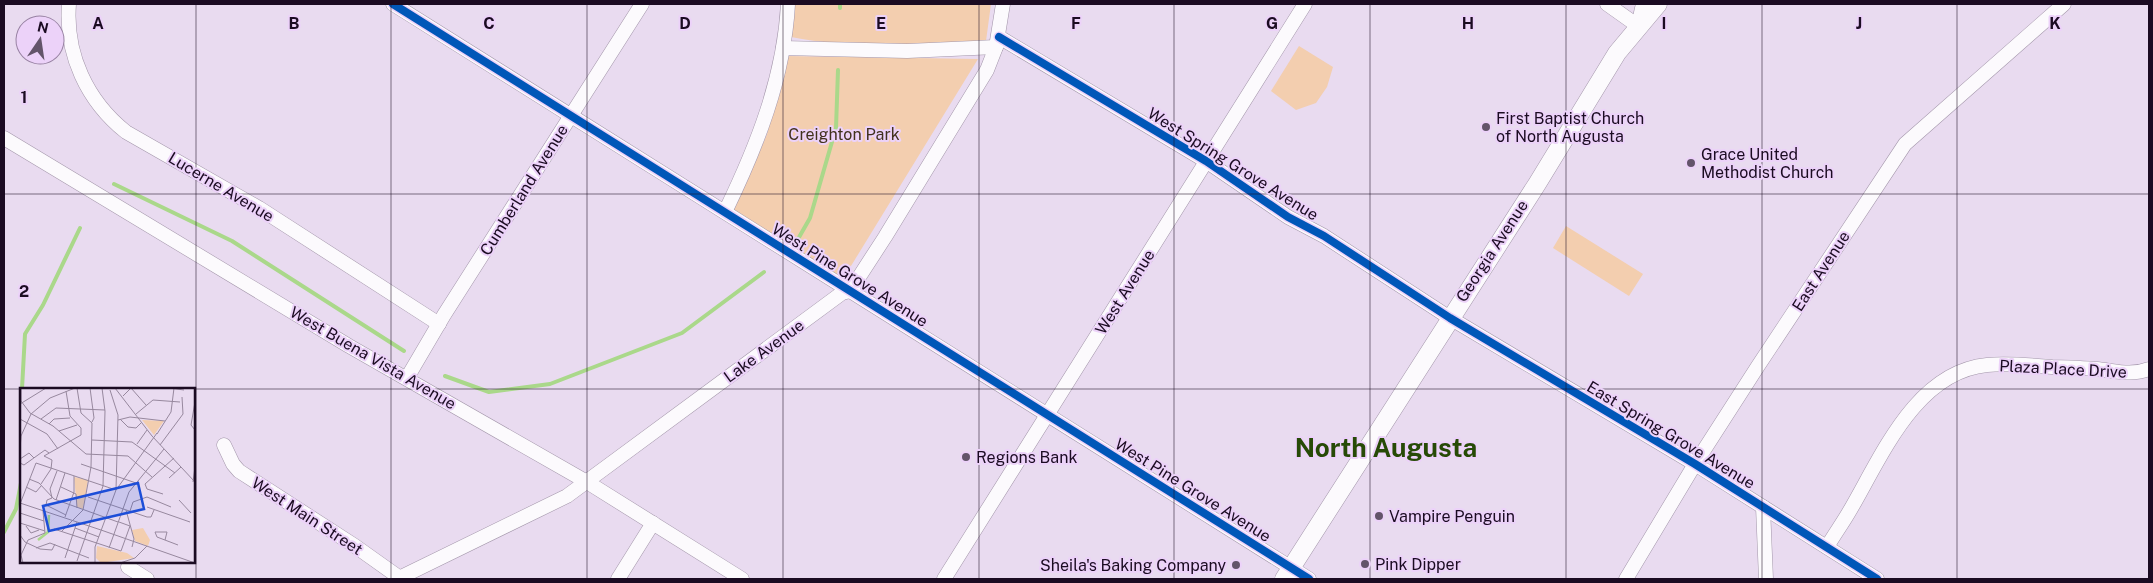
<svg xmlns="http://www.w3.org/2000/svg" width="2153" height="583" viewBox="0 0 2153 583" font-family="'Public Sans',sans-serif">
<rect width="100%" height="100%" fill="#e9dbf0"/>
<g fill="#f3ceaf">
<path d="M793,4h198l-5,37c-61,3 -135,8 -195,-4z"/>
<polygon points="1299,46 1333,67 1327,87 1316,103 1296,110 1271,91"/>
<polygon points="786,56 978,59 843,279 732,210 749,177 767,134"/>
<polygon points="1566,226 1643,274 1629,296 1553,248"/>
</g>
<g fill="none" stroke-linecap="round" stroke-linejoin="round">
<g stroke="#aad88a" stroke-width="4">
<polyline points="840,4 840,8"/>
<polyline points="114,184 232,241 404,351"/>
<polyline points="798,239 810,218 836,128 838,70"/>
<polyline points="445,376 489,392 550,384 682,333 764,272"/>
<polyline points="21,407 25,334 43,305 80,228"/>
<polyline points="4,532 16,509 21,483"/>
</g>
<g stroke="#a396aa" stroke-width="15">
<g id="minor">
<path d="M69,4c-4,50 18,97 57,128l133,76 180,116"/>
<polyline points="393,4 1309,579"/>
<polyline points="1607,4 1638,26 1643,4"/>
<polyline points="999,37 1206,161 1288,217 1324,236 1450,318 1695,464 1877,579"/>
<polyline points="783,48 907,51 996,47"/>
<polyline points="4,138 349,346 587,482 742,579"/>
<path d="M725,212c32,-66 59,-134 63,-208"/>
<polyline points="407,378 444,315 642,4"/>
<polyline points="224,445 233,464 239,471 355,546 400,578"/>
<polyline points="1763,507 1766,579"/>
<path d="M1827,547c7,-12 15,-23 22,-35 32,-54 66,-140 138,-147 21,-2 43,0 65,2 15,0 30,1 45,2 19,2 34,7 52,0"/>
<polyline points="128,567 147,579"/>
<polyline points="397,579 567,496 842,293 850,291 885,237 987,70 996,47 1003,4"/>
<polyline points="618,579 653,523"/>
<polyline points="944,579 1305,4"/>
<polyline points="1626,579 1695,464 1758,366 1905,144 2064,4"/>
</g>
</g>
<g stroke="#a396aa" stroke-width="19">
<polyline id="major" points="1284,579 1537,184 1617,53 1658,4"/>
</g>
<use href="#minor" stroke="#fcfafd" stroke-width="14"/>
<use href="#major" stroke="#fcfafd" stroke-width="18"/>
<g stroke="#ecd2f9" stroke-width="11">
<g id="cycleway">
<polyline points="393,4 1309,579"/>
<polyline points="999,37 1206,161 1288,217 1324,236 1450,318 1695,464 1877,579"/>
</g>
</g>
<use href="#cycleway" stroke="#0057b8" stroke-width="8"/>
</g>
<path fill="none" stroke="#1b0b22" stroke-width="1" stroke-opacity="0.55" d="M196,4v575M391,4v575M587,4v575M783,4v575M979,4v575M1174,4v575M1370,4v575M1566,4v575M1762,4v575M1957,4v575M4,194h2145M4,389h2145"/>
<g fill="#63546a" stroke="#ecd2f9" stroke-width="2">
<circle cx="1486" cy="127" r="5"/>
<circle cx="1691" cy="163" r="5"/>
<circle cx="966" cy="457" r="5"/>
<circle cx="1379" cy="516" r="5"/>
<circle cx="1365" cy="564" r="5"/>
<circle cx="1236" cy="565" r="5"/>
</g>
<g text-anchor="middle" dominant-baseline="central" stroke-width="4" stroke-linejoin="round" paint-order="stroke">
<g font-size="16" fill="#1b0b22" stroke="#ecd2f9" text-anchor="start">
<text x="1496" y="118">First Baptist Church<tspan x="1496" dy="18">of North Augusta</tspan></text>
<text x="1701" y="154">Grace United<tspan x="1701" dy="18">Methodist Church</tspan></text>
<text x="976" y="457">Regions Bank</text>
<text x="1389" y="516">Vampire Penguin</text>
<text x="1375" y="564">Pink Dipper</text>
<text x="1226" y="565" text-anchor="end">Sheila's Baking Company</text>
</g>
<g font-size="16" fill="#41311d" stroke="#ecd2f9">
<text x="844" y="134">Creighton Park</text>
</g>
<g font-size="16" fill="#1b0b22" stroke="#ecd2f9">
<text transform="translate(1233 164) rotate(32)">West Spring Grove Avenue</text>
<text transform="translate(221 187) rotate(31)">Lucerne Avenue</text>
<text transform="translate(524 190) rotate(-58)">Cumberland Avenue</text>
<text transform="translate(1492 251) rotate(-57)">Georgia Avenue</text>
<text transform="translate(1821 271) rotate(-57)">East Avenue</text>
<text transform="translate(850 275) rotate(32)">West Pine Grove Avenue</text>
<text transform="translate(1125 292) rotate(-58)">West Avenue</text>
<text transform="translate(764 351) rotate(-36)">Lake Avenue</text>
<text transform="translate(373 358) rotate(30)">West Buena Vista Avenue</text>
<text transform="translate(2063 369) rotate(3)">Plaza Place Drive</text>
<text transform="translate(1671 435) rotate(31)">East Spring Grove Avenue</text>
<text transform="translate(1193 490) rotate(32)">West Pine Grove Avenue</text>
<text transform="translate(307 516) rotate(33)">West Main Street</text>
</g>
<g font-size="26" font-weight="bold" fill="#274a07" stroke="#ecd2f9">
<text x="1386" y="447">North Augusta</text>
</g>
</g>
<g transform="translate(20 388)">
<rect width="175" height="175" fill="#e9dbf0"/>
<path d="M122,32l22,1 -10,14z" fill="#f3ceaf"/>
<path d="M54,89l14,3 -5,29 -6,-2zM123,140l7,12 -2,6 -13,-5 -3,-11zM77,158l30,7 7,5 -33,5 -5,-5z" fill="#f3ceaf"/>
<path fill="none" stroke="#aad88a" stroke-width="2.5" d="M18,152l10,-8 1,-17"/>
<path fill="none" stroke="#97889e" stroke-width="1" d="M1,0v13l9,12 23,13 33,28 42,2 24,21M57,0l4,25 11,10 -1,44M70,0l4,30 -2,4M95,0l37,48 43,46M149,0l15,2M103,8l8,-8 15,17M175,14l-4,23 4,5M0,16l26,-16M116,26l17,-14 27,2M0,31l27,15 11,15M21,31l15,-11 49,2M100,31l8,8 8,1 5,-5M98,32l12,-3 35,4M29,36l5,-5 16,-1M39,43l18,-6M137,46l14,-22 3,-24M72,52l40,2 43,31M117,56l10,-14M140,57l23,-31 -1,-17M0,62l1,-14 10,-22 19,-16 25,-10M24,68l37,-21v-7l-11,-12 -4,-25M24,68l8,4 -1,9M0,71l9,-6 5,5M0,75l4,2 21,-15 4,3M61,76l55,19M37,83l-7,18 2,9 -5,2 -1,5 20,10M149,90l12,-11M9,91l10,4 15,16 64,23M173,94l2,-15M21,96l10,-15M6,99l10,5 5,-6M41,99l15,7 1,14M143,106l-16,-5 -2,-5 29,-26M68,109l59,20h4l3,-7M36,112l9,-27M159,112l12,13M0,115l81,27M0,116l16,-41 80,27 2,-75 -8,-25M127,119l43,15M106,122l8,29 -2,8M110,123l3,-9 14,-5 24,10M0,125l24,8M45,129l9,-25v-16M0,135l25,8M6,138l5,7 8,-3M55,140l24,9M34,141l67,22 9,-25 -11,-4M81,142l94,33M41,144l22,-22 8,-43M135,144l2,5 21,8M135,144h12l-2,8M0,147l5,7 15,7 12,1 3,-6M16,160l14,-5 39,15M89,160l20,-56 35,-43M45,170l12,-36M57,173l26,-75 2,-75 -3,-23M3,175l-2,-8 7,-15 17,-7 -2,-22M75,175v-16l21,-57 41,-57M100,175l15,-5 12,-12"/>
<path fill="#1d4ed8" fill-opacity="0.15" stroke="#1d4ed8" stroke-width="2.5" d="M118,95l6,26 -95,22 -6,-25z"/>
<rect width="175" height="175" fill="none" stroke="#1b0b22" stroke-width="2.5"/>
</g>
<g font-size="16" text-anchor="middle" font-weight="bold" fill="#1b0b22" stroke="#ecd2f9" stroke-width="4" stroke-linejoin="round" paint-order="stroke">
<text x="98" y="29">A</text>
<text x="294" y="29">B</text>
<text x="489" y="29">C</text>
<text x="685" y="29">D</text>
<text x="881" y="29">E</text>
<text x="1076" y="29">F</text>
<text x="1272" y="29">G</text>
<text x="1468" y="29">H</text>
<text x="1664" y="29">I</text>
<text x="1859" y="29">J</text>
<text x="2055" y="29">K</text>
<text x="24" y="103">1</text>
<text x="24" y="297">2</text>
</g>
<rect width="2153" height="583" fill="none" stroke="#1b0b22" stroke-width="10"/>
<g transform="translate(40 40) rotate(13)"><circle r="24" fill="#ecd2f9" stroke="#9882a3"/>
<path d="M0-4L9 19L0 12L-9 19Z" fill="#63546a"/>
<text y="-8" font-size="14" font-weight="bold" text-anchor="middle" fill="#1b0b22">N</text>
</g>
</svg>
